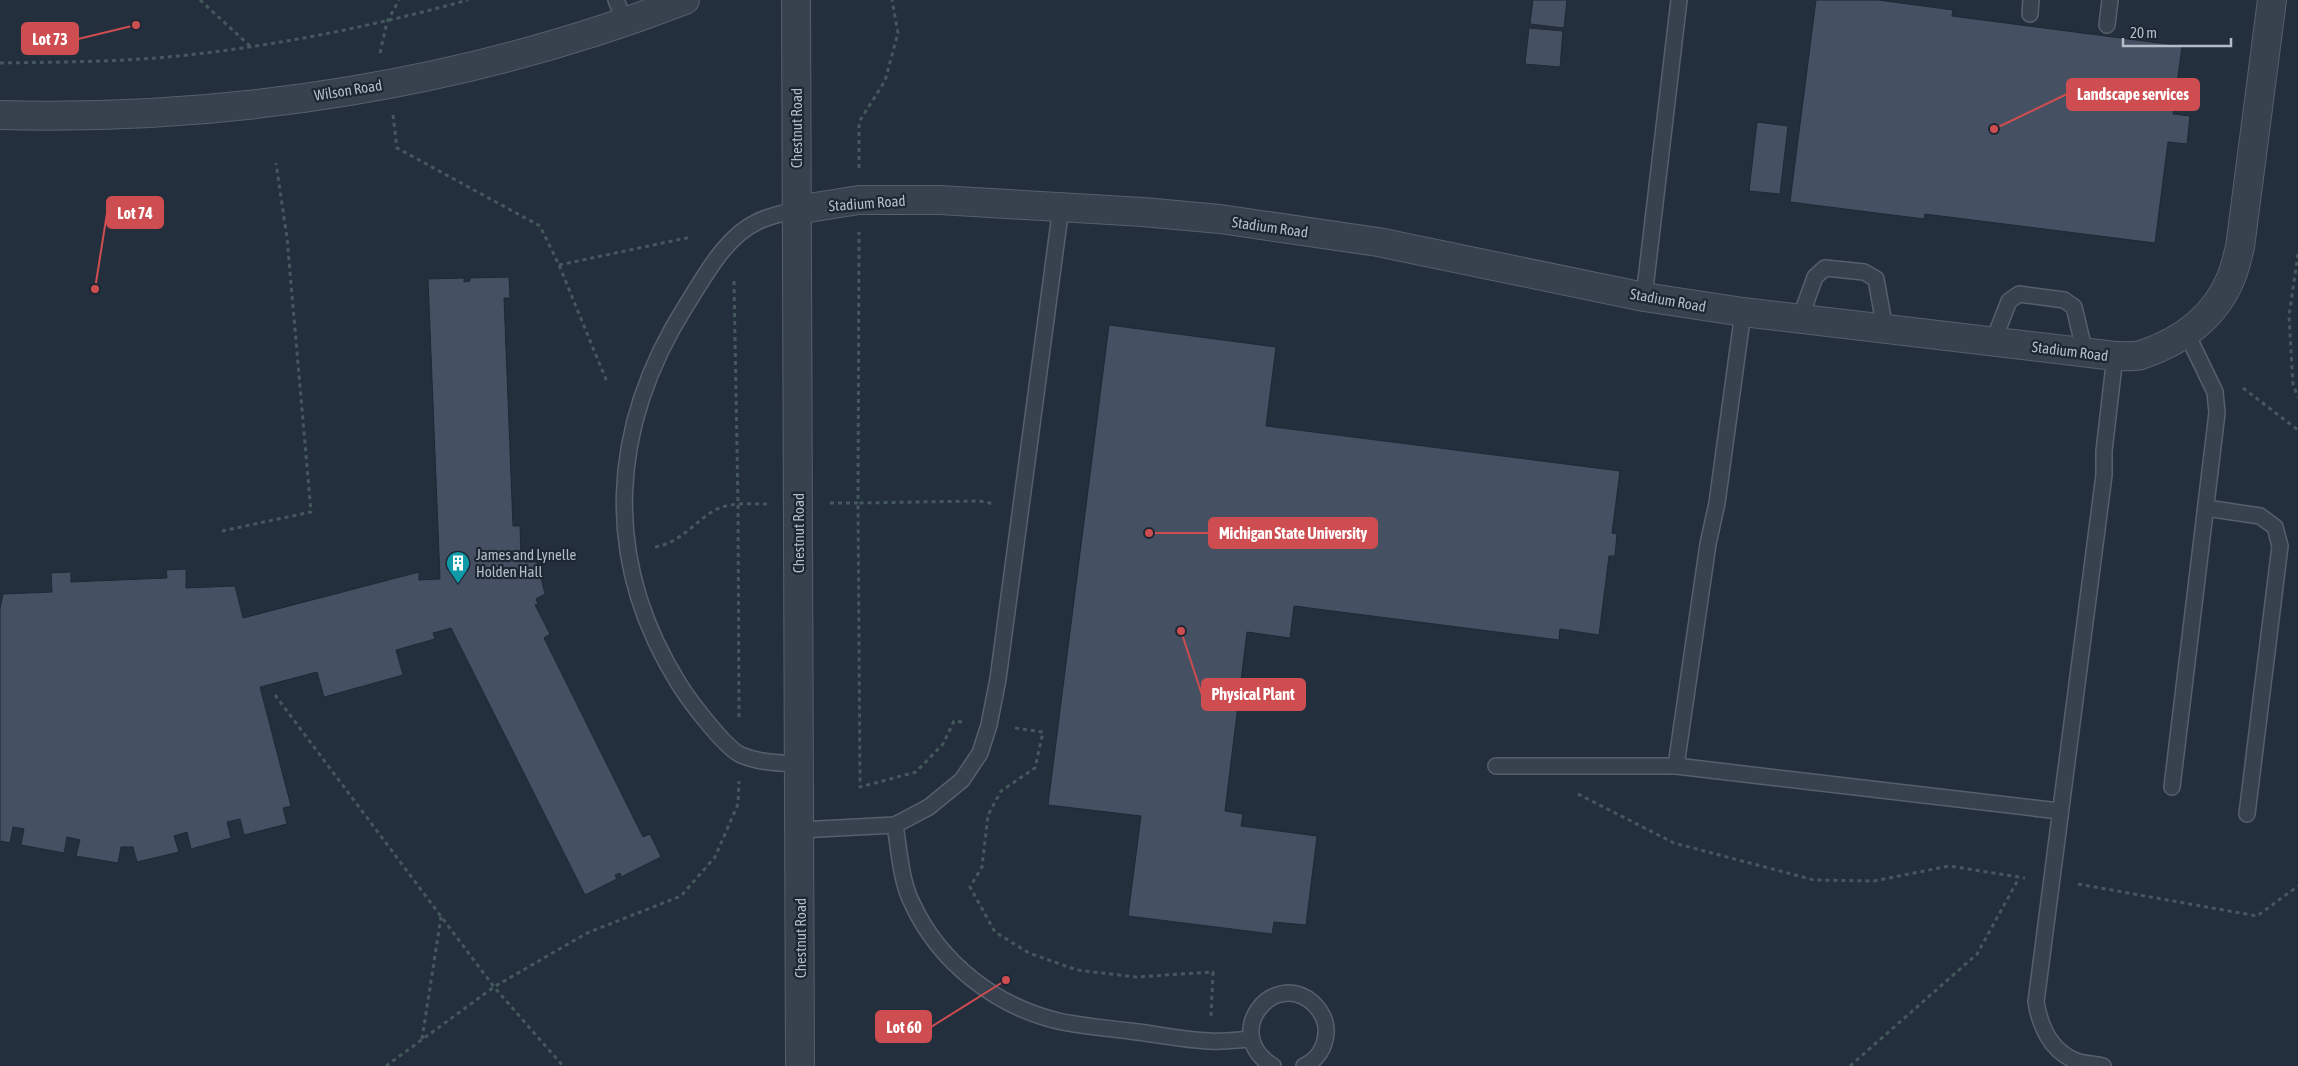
<svg xmlns="http://www.w3.org/2000/svg" width="2298" height="1066" viewBox="0 0 2298 1066" font-family="'Asap Condensed',sans-serif">
<rect width="100%" height="100%" fill="#242f3e"/>
<g fill="#455162" stroke="#1f2835">
<polygon points="1533,0 1567,0 1564,28 1530,24"/>
<polygon points="1816,0 1878,0 1953,10 1952,16 2182,46 2173,114 2190,116 2187,144 2168,142 2155,243 1925,214 1924,219 1790,202"/>
<polygon points="1529,28 1563,31 1560,67 1525,64"/>
<polygon points="1757,122 1788,126 1780,194 1749,191"/>
<polygon points="509,277 510,298 504,298 513,526 520,526 521,560 524,560 525,562 537,562 545,594 536,599 538,604 535,605 550,634 544,638 643,837 650,834 661,857 621,877 620,873 615,875 617,879 585,895 451,628 433,633 435,639 396,650 403,675 324,697 317,672 260,687 291,806 283,808 287,824 244,835 240,819 227,822 231,838 191,849 187,832 174,836 179,852 137,862 133,847 121,847 118,863 76,856 80,840 67,837 64,853 21,845 24,829 13,827 10,843 0,841 0,609 3,594 52,592 51,573 71,572 71,582 167,578 166,570 186,569 186,588 235,586 243,618 419,572 419,580 440,579 428,279 464,278 464,282 470,281 470,278"/>
<polygon points="1109,325 1276,347 1266,426 1620,471 1612,533 1617,534 1615,556 1609,556 1599,635 1560,629 1559,640 1294,606 1290,638 1247,632 1225,811 1243,814 1241,826 1317,836 1306,925 1274,922 1272,934 1128,916 1141,816 1048,805"/>
</g>
<g fill="none" stroke-linecap="round" stroke-linejoin="round">
<g stroke="#565f6c" stroke-width="18">
<g id="service">
<polyline points="616,0 625,22"/>
<polyline points="2030,14 2031,0"/>
<polyline points="2107,25 2110,0"/>
<path d="M796,210c-12,3 -28,6 -39,12 -32,15 -52,54 -70,82 -78,123 -86,255 -8,380 10,16 46,64 62,71 19,8 39,8 59,9"/>
<polyline points="1644,297 1679,0"/>
<polyline points="1800,319 1815,277 1825,268 1864,272 1876,279 1885,329"/>
<polyline points="1993,342 2009,301 2019,294 2064,300 2074,307 2085,353"/>
<polyline points="2206,508 2260,516 2275,527 2280,546 2247,814"/>
<polyline points="1496,766 1676,766 1708,544 1717,503 1743,312"/>
<polyline points="1676,766 2059,811"/>
<polyline points="2172,787 2217,413 2215,392 2187,334"/>
<path d="M895,825c4,24 6,57 17,78 27,59 83,103 146,118 23,5 48,7 72,10 26,3 53,9 79,10 14,1 28,-1 42,-2"/>
<polyline points="800,830 895,825 929,807 962,780 980,753 989,725 998,679 1061,207"/>
<path d="M1273,1066c-52,-31 -1,-98 40,-63 8,8 14,19 13,30 -1,15 -9,27 -22,33"/>
<path d="M2103,1066c-9,-2 -19,-2 -27,-5 -25,-10 -36,-35 -40,-59l68,-527v-24l11,-95"/>
</g>
</g>
<g stroke="#565f6c" stroke-width="30">
<g id="minor">
<polyline points="796,0 800,1066"/>
<path d="M0,115c232,6 468,-31 685,-115"/>
<path d="M796,210l63,-10h81l203,12 77,7 158,23 266,55 99,15 372,44c8,0 19,1 26,-1 39,-13 73,-37 89,-75 5,-10 7,-22 10,-33l32,-247"/>
</g>
</g>
<g stroke="#44595c" stroke-width="3" stroke-dasharray="4 4" stroke-linecap="butt">
<polyline points="200,0 250,46"/>
<polyline points="380,53 387,22 399,0"/>
<path d="M0,63c59,-1 119,-1 178,-7 98,-10 196,-30 290,-56"/>
<polyline points="393,115 397,148 540,226 559,265 607,382"/>
<polyline points="859,168 859,122 885,81 898,33 892,0"/>
<polyline points="2298,254 2289,316 2293,385 2298,397"/>
<polyline points="559,265 691,237"/>
<polyline points="734,281 738,504 739,717"/>
<polyline points="2243,388 2298,430"/>
<polyline points="830,503 858,503 859,232"/>
<polyline points="222,531 311,512 287,238 276,163"/>
<path d="M655,547c28,-5 39,-26 62,-38 15,-7 34,-5 50,-5"/>
<polyline points="275,695 494,987 563,1066"/>
<polyline points="962,722 954,721 943,744 916,772 860,787 858,503 980,501 994,504"/>
<polyline points="1015,728 1043,732 1035,768 1001,791 988,815 982,867 970,887 995,932 1029,953 1077,970 1136,977 1213,972 1211,1016"/>
<polyline points="1578,794 1674,843 1814,880 1874,881 1949,866 2025,878"/>
<polyline points="2078,884 2257,916 2298,886"/>
<polyline points="422,1039 441,917"/>
<polyline points="386,1066 494,987 587,933 681,896 715,857 738,804 739,781"/>
<polyline points="1850,1066 1977,954 2019,878"/>
</g>
<use href="#service" stroke="#38414e" stroke-width="15"/>
<use href="#minor" stroke="#38414e" stroke-width="28"/>
</g>
<defs>
<g id="building-pin" transform="scale(1.25)"><path d="M0 17L-7.5 6A9.5 9.5 0 1 1 7.5 6Z" fill="#0f9aa8" stroke="#1d2633"/><path d="M-4-6H4V6H1V3H-1V6H-4ZM-2.5-4.3h1.7v1.8h-1.7ZM.8-4.3h1.7v1.8H.8ZM-2.5-1h1.7V.8h-1.7ZM.8-1h1.7V.8H.8Z" fill="#fff"/></g>
</defs>
<g fill-rule="evenodd">
<use href="#building-pin" x="458" y="563"/>
</g>
<g text-anchor="middle" dominant-baseline="central" stroke-width="4.5" stroke-linejoin="round" paint-order="stroke">
<g font-size="15" fill="#b4bcc9" stroke="#1d2633">
<text transform="translate(348 90) rotate(-9)">Wilson Road</text>
<text transform="translate(796 128) rotate(-90)">Chestnut Road</text>
<text transform="translate(867 203) rotate(-4)">Stadium Road</text>
<text transform="translate(1270 227) rotate(8)">Stadium Road</text>
<text transform="translate(1668 300) rotate(10)">Stadium Road</text>
<text transform="translate(2070 351) rotate(7)">Stadium Road</text>
<text transform="translate(798 533) rotate(-90)">Chestnut Road</text>
<text transform="translate(800 938) rotate(-90)">Chestnut Road</text>
</g>
<g font-size="15" fill="#b4bcc9" stroke="#1d2633" text-anchor="start">
<text x="476" y="554">James and Lynelle<tspan x="476" dy="17">Holden Hall</tspan></text>
</g>
</g>
<path fill="none" stroke="#ce4d50" stroke-width="2" d="M136 25L78 39M1994 129L2067 94M95 289L107 213M1149 533L1209 533M1181 631L1202 695M1006 980L931 1027"/>
<g fill="#ce4d50" stroke="#1d2633" stroke-width="2">
<circle cx="136" cy="25" r="5"/>
<circle cx="1994" cy="129" r="5"/>
<circle cx="95" cy="289" r="5"/>
<circle cx="1149" cy="533" r="5"/>
<circle cx="1181" cy="631" r="5"/>
<circle cx="1006" cy="980" r="5"/>
</g>
<g fill="#ce4d50" stroke="#ce4d50" stroke-width="2">
<rect x="22" y="23" width="56" height="31" rx="5"/>
<rect x="2067" y="79" width="132" height="31" rx="5"/>
<rect x="107" y="197" width="56" height="31" rx="5"/>
<rect x="1209" y="518" width="168" height="30" rx="5"/>
<rect x="1202" y="679" width="103" height="31" rx="5"/>
<rect x="876" y="1011" width="55" height="31" rx="5"/>
</g>
<g font-size="16" text-anchor="middle" font-weight="bold" fill="#fff">
<text x="50" y="45">Lot 73</text>
<text x="2133" y="100">Landscape services</text>
<text x="135" y="219">Lot 74</text>
<text x="1293" y="539">Michigan State University</text>
<text x="1253" y="700">Physical Plant</text>
<text x="904" y="1033">Lot 60</text>
</g>
<path d="M2123 38v8h108v-8" fill="none" stroke="#b4bcc9" stroke-width="2.5"/>
<text x="2130" y="38" font-size="15" fill="#b4bcc9" stroke="#1d2633" stroke-width="4" paint-order="stroke">20 m</text>
</svg>
